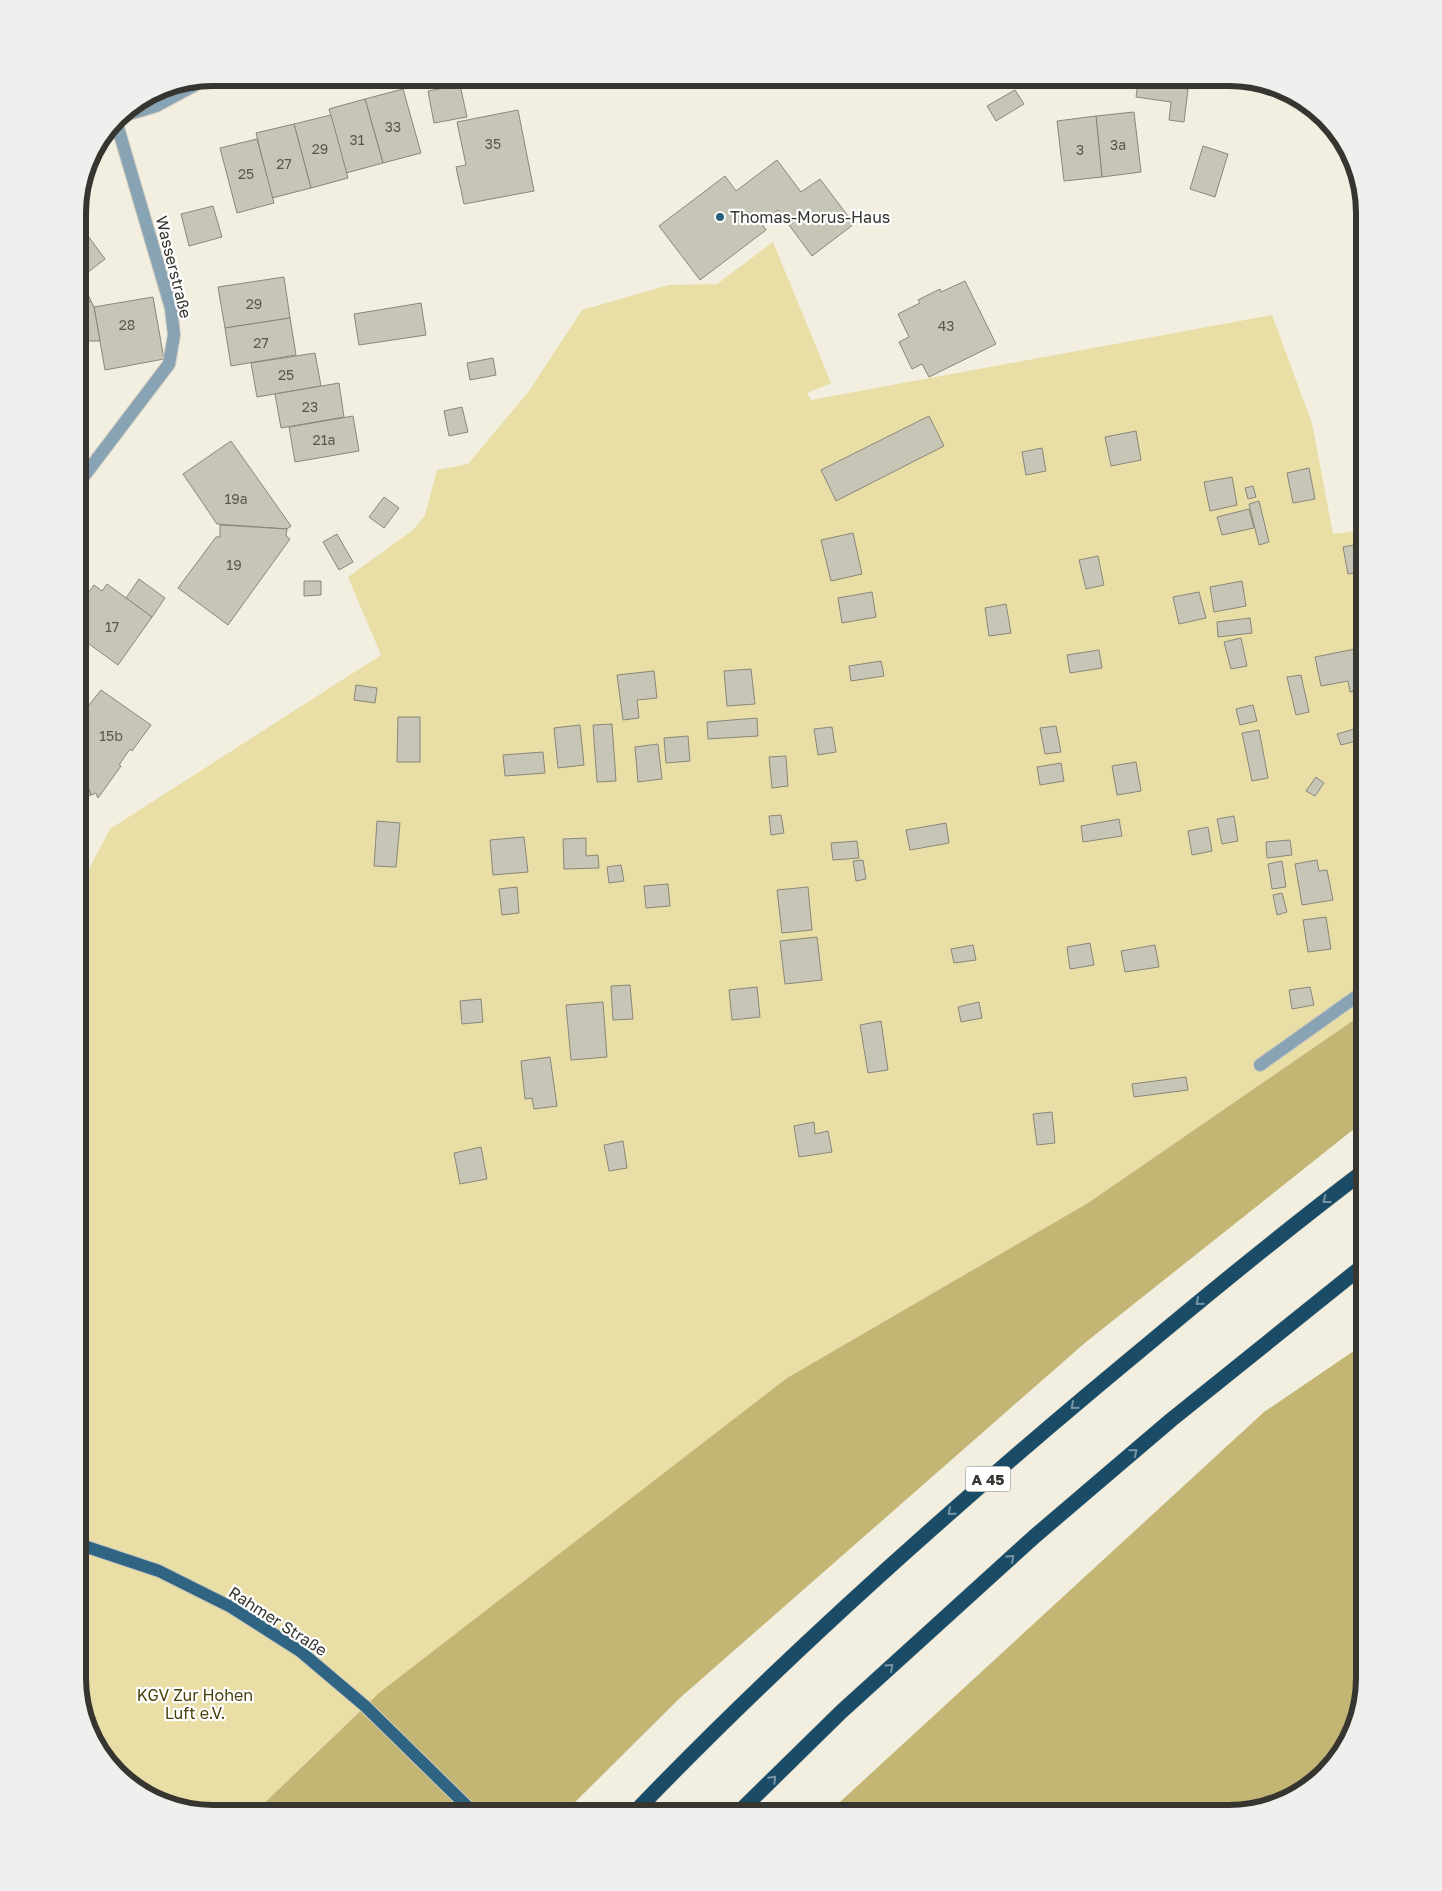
<svg xmlns="http://www.w3.org/2000/svg" width="1442" height="1891" viewBox="0 0 1442 1891" font-family="'Golos Text',sans-serif">
<rect width="100%" height="100%" fill="#f2efe0"/>
<polygon fill="#e9dea6" points="773,242 831,383 807,393 811,400 1272,315 1312,423 1333,534 1364,530 1364,1013 1088,1203 787,1378 365,1706 254,1813 213,1813 146,1795 100,1753 78,1678 78,890 110,829 381,655 348,577 413,530 425,515 437,470 468,464 529,391 582,310 669,285 717,284"/>
<g fill="#c3b674">
<polygon points="1364,1013 1364,1121 1086,1342 681,1697 564,1813 254,1813 379,1693 787,1378 1088,1203"/>
<polygon points="1364,1344 1364,1678 1346,1745 1304,1791 1229,1813 828,1813 1264,1412"/>
</g>
<g fill="#c7c5b6" stroke="#898779">
<polygon points="1179,78 1200,78 1196,89 1177,81"/>
<polygon points="1138,82 1188,89 1184,122 1169,120 1171,102 1136,97"/>
<polygon points="460,85 467,117 434,123 428,91"/>
<polygon points="403,89 421,153 383,163 365,99"/>
<polygon points="1015,90 1024,104 996,121 987,106"/>
<polygon points="365,99 383,163 346,173 329,109"/>
<polygon points="518,110 534,191 464,204 456,167 466,165 457,122"/>
<polygon points="1134,112 1141,172 1102,177 1096,116"/>
<polygon points="331,115 348,178 311,188 294,124"/>
<polygon points="1096,116 1102,177 1064,181 1057,121"/>
<polygon points="294,124 311,188 272,198 256,133"/>
<polygon points="257,139 274,203 237,213 220,148"/>
<polygon points="1203,146 1228,154 1215,197 1190,189"/>
<polygon points="777,160 801,192 820,179 854,224 812,256 778,210 761,223 766,230 700,280 659,226 725,176 736,191"/>
<polygon points="213,206 222,237 189,246 181,214"/>
<polygon points="78,223 88,236 78,244"/>
<polygon points="88,236 105,259 78,280 78,244"/>
<polygon points="284,277 290,318 225,328 218,287"/>
<polygon points="965,281 996,344 929,377 922,364 912,369 899,342 909,337 898,314 920,303 918,300 940,289 941,292"/>
<polygon points="85,288 91,301 78,308 78,291"/>
<polygon points="153,297 164,359 105,370 94,307"/>
<polygon points="91,301 94,307 100,341 86,341 78,322 78,308"/>
<polygon points="421,303 426,335 359,345 354,314"/>
<polygon points="290,318 296,355 231,366 225,328"/>
<polygon points="78,322 86,341 78,345"/>
<polygon points="315,353 321,386 257,397 251,363"/>
<polygon points="493,358 496,375 470,380 467,363"/>
<polygon points="339,383 344,417 281,428 275,394"/>
<polygon points="462,407 468,432 449,436 444,411"/>
<polygon points="353,416 359,451 295,462 289,427"/>
<polygon points="929,416 944,446 836,501 821,470"/>
<polygon points="1136,431 1141,460 1111,466 1105,437"/>
<polygon points="231,441 291,526 287,529 217,524 183,474"/>
<polygon points="1042,448 1046,471 1026,475 1022,452"/>
<polygon points="1309,468 1315,499 1293,503 1287,473"/>
<polygon points="1232,477 1237,505 1210,511 1204,482"/>
<polygon points="1253,486 1256,497 1248,499 1245,488"/>
<polygon points="384,497 399,508 384,528 369,517"/>
<polygon points="1259,501 1269,542 1259,545 1249,504"/>
<polygon points="1249,509 1254,528 1222,535 1217,517"/>
<polygon points="220,525 287,529 286,536 290,539 228,625 178,588 216,537 220,537"/>
<polygon points="853,533 862,574 831,581 821,540"/>
<polygon points="337,534 353,562 339,570 323,542"/>
<polygon points="1364,543 1364,571 1348,574 1343,547"/>
<polygon points="1098,556 1104,585 1086,589 1079,560"/>
<polygon points="139,579 165,598 152,617 126,598"/>
<polygon points="304,581 321,581 321,595 304,596"/>
<polygon points="1242,581 1246,606 1214,612 1210,587"/>
<polygon points="107,584 152,617 118,665 78,636 78,607 94,585 102,591"/>
<polygon points="872,592 876,617 842,623 838,598"/>
<polygon points="1199,592 1206,618 1179,624 1173,597"/>
<polygon points="1006,604 1011,633 989,636 985,608"/>
<polygon points="1250,618 1252,633 1218,637 1217,622"/>
<polygon points="1241,638 1247,666 1231,669 1224,642"/>
<polygon points="1355,649 1363,689 1350,692 1348,681 1321,686 1315,657"/>
<polygon points="1099,650 1102,668 1070,673 1067,655"/>
<polygon points="881,661 884,676 851,681 849,666"/>
<polygon points="751,669 755,704 727,706 724,671"/>
<polygon points="654,671 657,698 637,700 639,718 623,720 617,675"/>
<polygon points="1301,675 1309,712 1296,715 1287,677"/>
<polygon points="356,685 377,688 375,703 354,700"/>
<polygon points="101,690 151,725 132,751 130,749 119,765 121,766 98,798 96,793 91,795 78,758 78,724 83,717 81,715"/>
<polygon points="1253,705 1257,721 1240,725 1236,709"/>
<polygon points="398,717 420,717 420,762 397,762"/>
<polygon points="757,718 758,736 708,739 707,722"/>
<polygon points="612,724 616,781 597,782 593,725"/>
<polygon points="580,725 584,765 558,768 554,728"/>
<polygon points="1056,726 1061,752 1045,754 1040,728"/>
<polygon points="1364,726 1364,739 1341,745 1337,734"/>
<polygon points="832,727 836,752 818,755 814,729"/>
<polygon points="1259,730 1268,778 1252,781 1242,733"/>
<polygon points="688,736 690,761 666,763 664,738"/>
<polygon points="658,744 662,779 638,782 635,747"/>
<polygon points="543,752 545,773 505,776 503,755"/>
<polygon points="786,756 788,786 772,788 769,757"/>
<polygon points="78,758 91,795 84,797 87,802 78,800"/>
<polygon points="1136,762 1141,791 1117,795 1112,766"/>
<polygon points="1061,763 1064,781 1040,785 1037,767"/>
<polygon points="1316,777 1324,783 1315,796 1306,791"/>
<polygon points="781,815 784,833 771,835 769,816"/>
<polygon points="1234,816 1238,841 1222,844 1217,819"/>
<polygon points="1119,819 1122,836 1083,842 1081,826"/>
<polygon points="377,821 400,823 396,867 374,866"/>
<polygon points="946,823 949,843 910,850 906,830"/>
<polygon points="1208,827 1212,851 1192,855 1188,831"/>
<polygon points="524,837 528,872 493,875 490,840"/>
<polygon points="586,838 586,856 598,855 599,868 564,869 563,839"/>
<polygon points="1290,840 1292,855 1267,858 1266,842"/>
<polygon points="857,841 859,858 833,860 831,843"/>
<polygon points="863,860 866,879 856,881 853,861"/>
<polygon points="1317,860 1319,871 1327,870 1333,900 1302,905 1295,864"/>
<polygon points="1282,861 1286,887 1272,889 1268,864"/>
<polygon points="621,865 624,881 609,883 607,867"/>
<polygon points="668,884 670,906 646,908 644,886"/>
<polygon points="517,887 519,913 502,915 499,889"/>
<polygon points="808,887 812,930 782,933 777,890"/>
<polygon points="1282,893 1287,912 1277,915 1273,895"/>
<polygon points="1326,917 1331,949 1308,952 1303,920"/>
<polygon points="817,937 822,980 785,984 780,941"/>
<polygon points="1090,943 1094,965 1070,969 1067,947"/>
<polygon points="973,945 976,960 954,963 951,949"/>
<polygon points="1155,945 1159,967 1125,972 1121,951"/>
<polygon points="630,985 633,1019 613,1020 611,986"/>
<polygon points="757,987 760,1017 732,1020 729,990"/>
<polygon points="1310,987 1314,1005 1292,1009 1289,990"/>
<polygon points="481,999 483,1022 462,1024 460,1001"/>
<polygon points="603,1002 607,1057 571,1060 566,1005"/>
<polygon points="979,1002 982,1018 961,1022 958,1007"/>
<polygon points="881,1021 888,1070 868,1073 860,1025"/>
<polygon points="550,1057 557,1106 534,1109 532,1098 525,1099 521,1061"/>
<polygon points="1186,1077 1188,1090 1134,1097 1132,1084"/>
<polygon points="1052,1112 1055,1143 1037,1145 1033,1114"/>
<polygon points="814,1122 815,1134 828,1131 832,1152 799,1157 794,1126"/>
<polygon points="623,1141 627,1168 609,1171 604,1145"/>
<polygon points="481,1147 487,1179 460,1184 454,1153"/>
</g>
<g fill="none" stroke-linecap="round" stroke-linejoin="round">
<g stroke="#cccabd" stroke-width="14">
<g id="minor">
<polyline points="119,117 156,106 208,78"/>
<polyline points="78,484 169,364 174,335 171,308 116,121"/>
<polyline points="1260,1065 1364,991"/>
</g>
</g>
<g stroke="#cccabd" stroke-width="14">
<polyline id="major" points="78,1544 159,1571 231,1607 300,1651 365,1706 474,1813"/>
</g>
<g stroke="#cccabd" stroke-width="16">
<g id="highway">
<path d="M634,1813c142,-148 296,-286 453,-418 91,-76 182,-152 277,-224"/>
<polyline points="738,1813 841,1712 1035,1536 1171,1420 1364,1265"/>
</g>
</g>
<use href="#minor" stroke="#88a3b4" stroke-width="12"/>
<use href="#major" stroke="#2f6482" stroke-width="12"/>
<use href="#highway" stroke="#1a4c67" stroke-width="15"/>
</g>
<defs><path id="oneway-chevron" d="M-2-3.5L2.5 0L-2 3.5" fill="none" stroke-width="1.6" stroke-linecap="round" stroke-linejoin="round" transform="scale(1.25)"/></defs>
<g stroke="#7694a4">
<use href="#oneway-chevron" transform="translate(1326 1200) rotate(143)"/>
<use href="#oneway-chevron" transform="translate(1199 1302) rotate(140)"/>
<use href="#oneway-chevron" transform="translate(1074 1406) rotate(140)"/>
<use href="#oneway-chevron" transform="translate(1134 1452) rotate(-40)"/>
<use href="#oneway-chevron" transform="translate(951 1512) rotate(139)"/>
<use href="#oneway-chevron" transform="translate(1011 1558) rotate(-42)"/>
<use href="#oneway-chevron" transform="translate(890 1667) rotate(-42)"/>
<use href="#oneway-chevron" transform="translate(773 1779) rotate(-45)"/>
</g>
<circle fill="#2b5e7b" stroke="#fff" stroke-width="2" cx="720" cy="217" r="5"/>
<g text-anchor="middle" dominant-baseline="central" stroke-width="4.5" stroke-linejoin="round" paint-order="stroke">
<g font-size="14" fill="#5a5951">
<text x="393" y="126">33</text>
<text x="357" y="139">31</text>
<text x="493" y="143">35</text>
<text x="1118" y="144">3a</text>
<text x="320" y="148">29</text>
<text x="1080" y="149">3</text>
<text x="284" y="163">27</text>
<text x="246" y="173">25</text>
<text x="254" y="303">29</text>
<text x="127" y="324">28</text>
<text x="946" y="325">43</text>
<text x="261" y="342">27</text>
<text x="286" y="374">25</text>
<text x="310" y="406">23</text>
<text x="324" y="439">21a</text>
<text x="236" y="498">19a</text>
<text x="234" y="564">19</text>
<text x="112" y="626">17</text>
<text x="111" y="735">15b</text>
</g>
<rect fill="#fff" stroke="#72726d" stroke-width="1" x="965.5" y="1466.5" width="45" height="25" rx="4"/>
<g font-size="15" font-weight="bold" fill="#36352f">
<text x="988" y="1479">A 45</text>
</g>
<g font-size="16" fill="#36352f" stroke="#fff" text-anchor="start">
<text x="730" y="217">Thomas-Morus-Haus</text>
</g>
<g font-size="16" fill="#36352f" stroke="#fff">
<text transform="translate(174 267) rotate(76)">Wasserstraße</text>
<text transform="translate(278 1621) rotate(33)">Rahmer Straße</text>
</g>
<g font-size="16" fill="#49400a" stroke="#fff">
<text x="195" y="1695">KGV Zur Hohen<tspan x="195" dy="18">Luft e.V.</tspan></text>
</g>
</g>
<path d="M0 0H1442V1891H0ZM213 86H1229A127 127 0 0 1 1356 213V1678A127 127 0 0 1 1229 1805H213A127 127 0 0 1 86 1678V213A127 127 0 0 1 213 86Z" fill="#efefee" fill-rule="evenodd"/>
<path fill="none" stroke="#36352f" stroke-width="6" d="M213 86H1229A127 127 0 0 1 1356 213V1678A127 127 0 0 1 1229 1805H213A127 127 0 0 1 86 1678V213A127 127 0 0 1 213 86Z"/>
</svg>
